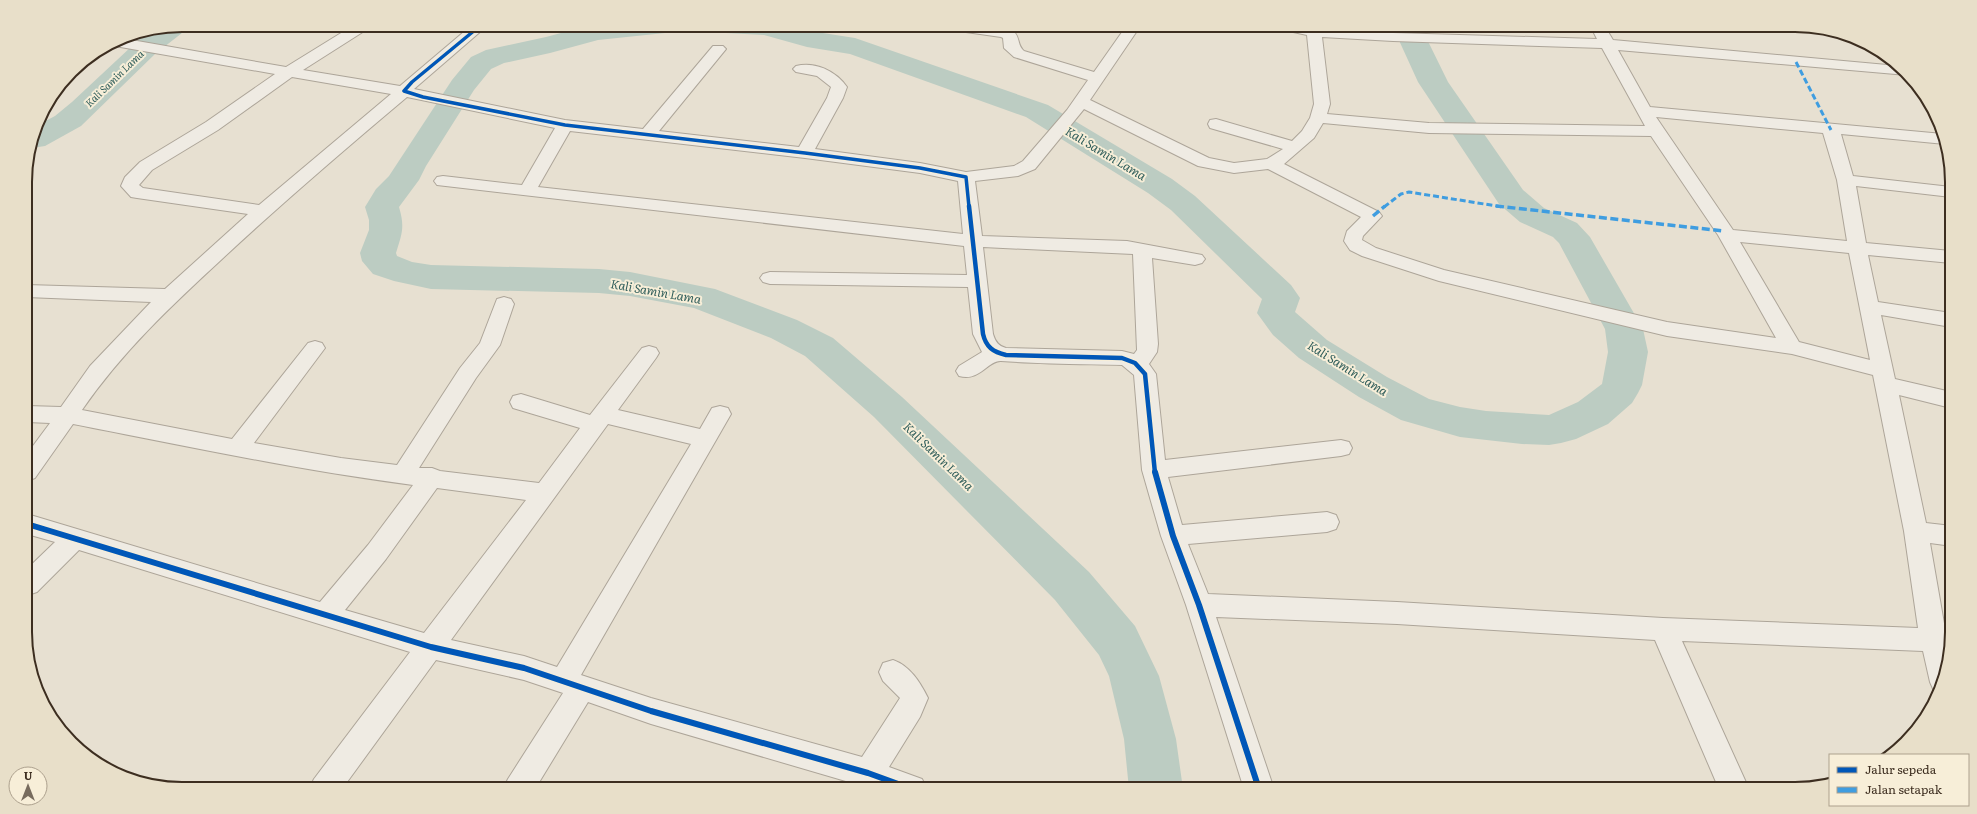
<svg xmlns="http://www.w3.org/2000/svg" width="1977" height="814" viewBox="0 0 1977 814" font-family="Literata,serif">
<rect width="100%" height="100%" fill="#e7e0d1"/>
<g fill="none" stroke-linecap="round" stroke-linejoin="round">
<g fill="#bcccc2" fill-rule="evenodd">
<polygon points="182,25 186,27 182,33 155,54 81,126 45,146 32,148 38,125 55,116 72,102 147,32"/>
<path d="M591,25h88l-4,6 -10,2 -67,7 -48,13 -46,10 -13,6 -17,21 -48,76 -7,14 -20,27c6,20 3,27 -3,46l1,3 15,6 19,3 168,4 31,3 85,17 82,31 36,18 69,59 187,175 46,54 24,50 17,63 7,50h-54l-5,-50 -15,-63 -10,-21 -44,-55 -181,-183 -69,-61 -34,-18 -77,-30 -64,-12 -31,-3 -168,-4 -37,-8 -21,-7 -11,-13 -2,-8 9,-23v-10l-4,-13 11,-18 13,-13 63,-96 19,-23 15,-7 60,-13z"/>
<polygon points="712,25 789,25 810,31 855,38 1048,105 1172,179 1195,196 1291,285 1300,298 1295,312 1327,340 1387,377 1429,399 1460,407 1486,411 1549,415 1578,402 1602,384 1608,352 1605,329 1559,243 1553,237 1520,222 1499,204 1418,82 1392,25 1420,25 1448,82 1523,190 1544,208 1577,223 1590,237 1643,329 1648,352 1642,385 1638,393 1632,403 1608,424 1576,439 1561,443 1549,445 1522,444 1460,437 1401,420 1359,397 1299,358 1273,335 1257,313 1262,299 1171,210 1148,193 1026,117 850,54 807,47 764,35 726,33 716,31"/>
</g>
<g stroke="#ada599" stroke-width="2">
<path id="minor" d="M354,25h17l-2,3 -66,42 97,16 72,-61h16l-74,64 151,31 78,9 70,-83h10l3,3 -67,82 140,16 28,-49 4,-11 -14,-11 -21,-4 -3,-3 3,-3c19,-5 40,5 51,21l-4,11 -28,51 105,14 46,9 48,-6 9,-5 44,-51 21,-30 -74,-23 -10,-9 -1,-10 -2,-1 -49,-7 -5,-1 -2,-4c15,0 58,-2 69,7 6,5 3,13 10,19l70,21 33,-47h14l-51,75 119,58 25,5 33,-4 16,-10 -73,-21 -2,-4 2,-4 6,-1 76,22 10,-10 8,-13 4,-14 -7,-69 -32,-7 -2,-3h28l13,3 79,5 204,6 -7,-14h14l9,15 285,26 9,9 -289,-25 32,57 293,27 2,10 -104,-10 12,42 98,11v10l-95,-11 10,57 85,8v12l-83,-8 10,47 73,11v14l-70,-12 14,64 56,13v16l-52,-13 27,128 26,3v20l-22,-3 15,86 7,1 -8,53 -5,9 -5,-1 -4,-9 -7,-31 -241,-10 67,148h-30l-64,-149 -258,-16 -181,-7 58,172h-30l-58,-184 -25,-69 -19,-66 -8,-95 -12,-10c-40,-1 -81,-1 -121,-4 -13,-1 -21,21 -42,15l-3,-5 3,-5 23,-14 -9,-18 -5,-47 -198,-3 -7,-2 -3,-4 3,-4 7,-2 197,3 -3,-29 -527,-61 -3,-4 3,-4 6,-1 79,9 33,-57 -148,-31c-63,53 -125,106 -185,162 -52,48 -99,92 -140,151l150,29 76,-96 7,-2 7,2 3,5 -71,95 87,15 56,7 63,-97 20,-25 17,-44 7,-2 7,2 3,5 -14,41 -24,33 -57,90h13l8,3 99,12 41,-55 -67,-20 -3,-6 3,-6 8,-2 69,21 52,-67 7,-2 7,2 3,5 -3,5 -38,52 82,19 12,-21 8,-2 8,2 3,6 -150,261 70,23 211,59 38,-59 -17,-17 -4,-9 4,-9 10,-3c17,6 27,22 35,38l-8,19 -31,50 33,12 5,10h-54l-222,-65 -63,-22 -53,87h-32l5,-10 55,-86 -39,-13 -88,-20 -94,129h-33l5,-10 96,-127 -331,-102 -42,42 -9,3 -1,-26 28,-27 -28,-8v-20l293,88 48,-57 45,-60c-115,-15 -227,-39 -340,-61l-38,54 -8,3v-27l23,-31 -23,-1v-16l34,1 29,-41 61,-64 -125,-5v-12l139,4 83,-75 -111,-16 -6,-1 -10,-11 4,-9 15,-15 66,-40 69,-48 -166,-29 11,-7 166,29zM1322,37l71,4 209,7 43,78 -216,-3 -102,-9 3,-10zM292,77l99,17 -132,111 -116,-17 -4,-3 13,-15 66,-40zM1084,109l114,57 36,7 34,-4 93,48 -14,14 -3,10 6,9 12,6 77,25 228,55 125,18 81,21 31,156 14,97 -255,-10 -266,-16 -189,-8 -20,-50 139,-12 9,-3 3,-7 -3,-7 -9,-3 -145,13 -14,-48 173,-21 8,-2 3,-6 -3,-6 -8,-2 -176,20 -9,-86 -7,-10 8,-12 1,-8 -6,-86 43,7 7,-2 3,-4 -3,-4 -75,-14 -145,-5 -7,-55 43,-5 17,-7zM1656,117l167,16 14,47 10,61 -114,-11zM1323,123l106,10 222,3 67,99 58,103 -109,-16 -223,-52 -68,-22 -14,-8 1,-4 19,-20 -3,-4 -95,-48 30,-26zM570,131l235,27 115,15 38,8 5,53 -425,-47zM1740,242l109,11 21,107 -71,-18zM983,247l150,7 4,96 -3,4 -12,-3 -116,-3c-8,-2 -11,-7 -13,-14zM608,424l83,20 -134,223 -33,-11 -73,-16zM437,488l89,12 -102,133 -79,-23 41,-51z"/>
</g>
<use href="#minor" fill="#efebe3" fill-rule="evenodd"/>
<g stroke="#3f9de0" stroke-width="3" stroke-dasharray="6 3" stroke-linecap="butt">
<polyline points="1796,62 1831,130"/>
<polyline points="1384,207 1401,194 1409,192 1503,207"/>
</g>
<g stroke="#3f9de0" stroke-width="3.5" stroke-dasharray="8 3.5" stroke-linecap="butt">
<polyline points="1496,206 1724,231"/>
<polyline points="1373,216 1385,206"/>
</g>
<g stroke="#f7eed8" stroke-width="5.5">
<polyline id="cycleway-far2" points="481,25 412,82 404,91 423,97 565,125 805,153 920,168 966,177 969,207"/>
</g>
<g stroke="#f7eed8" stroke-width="7">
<path id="cycleway-far1" d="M969,206l14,128c3,13 10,18 23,21l116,3 13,5 10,11 10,99"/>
</g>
<g stroke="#f7eed8" stroke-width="8">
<g id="cycleway">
<polyline points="1155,472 1173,536 1199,605 1259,789"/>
<polyline points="27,524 431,647 524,668 651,711 868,773 912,789"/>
</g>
</g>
<use href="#cycleway-far2" stroke="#0057b8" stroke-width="3.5"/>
<use href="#cycleway-far1" stroke="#0057b8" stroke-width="4.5"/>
<use href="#cycleway" stroke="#0057b8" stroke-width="6"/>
</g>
<g text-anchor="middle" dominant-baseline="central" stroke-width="4" stroke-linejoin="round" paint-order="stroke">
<g font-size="10" font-style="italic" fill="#2f5d5a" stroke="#f7eed8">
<text transform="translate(114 78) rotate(-44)">Kali Samin Lama</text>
</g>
<g font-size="12" font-style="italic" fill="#2f5d5a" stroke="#f7eed8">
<text transform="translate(1106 153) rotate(31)">Kali Samin Lama</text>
<text transform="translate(656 291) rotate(10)">Kali Samin Lama</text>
<text transform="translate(1348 368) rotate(32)">Kali Samin Lama</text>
<text transform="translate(939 456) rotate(44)">Kali Samin Lama</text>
</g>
</g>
<path d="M0 0H1977V814H0ZM182 32H1795A150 150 0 0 1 1945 182V632A150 150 0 0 1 1795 782H182A150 150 0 0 1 32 632V182A150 150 0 0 1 182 32Z" fill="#e8dfc9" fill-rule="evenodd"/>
<path fill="none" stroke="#3d2e20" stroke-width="2" d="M182 32H1795A150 150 0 0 1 1945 182V632A150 150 0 0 1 1795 782H182A150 150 0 0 1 32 632V182A150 150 0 0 1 182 32Z"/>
<rect x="1829" y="754" width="140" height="52" fill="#f7eed8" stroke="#ada18e"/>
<rect x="1837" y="767" width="20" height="6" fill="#0057b8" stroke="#ada18e"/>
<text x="1865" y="774" font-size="12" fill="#3d2e20">Jalur sepeda</text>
<rect x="1837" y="787" width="20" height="6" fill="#3f9de0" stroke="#ada18e"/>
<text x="1865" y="794" font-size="12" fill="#3d2e20">Jalan setapak</text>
<g transform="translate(28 786)"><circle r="19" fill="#f7eed8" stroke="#ada18e"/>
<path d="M0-3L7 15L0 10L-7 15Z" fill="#786c5e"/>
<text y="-6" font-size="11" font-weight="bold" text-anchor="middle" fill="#3d2e20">U</text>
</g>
</svg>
